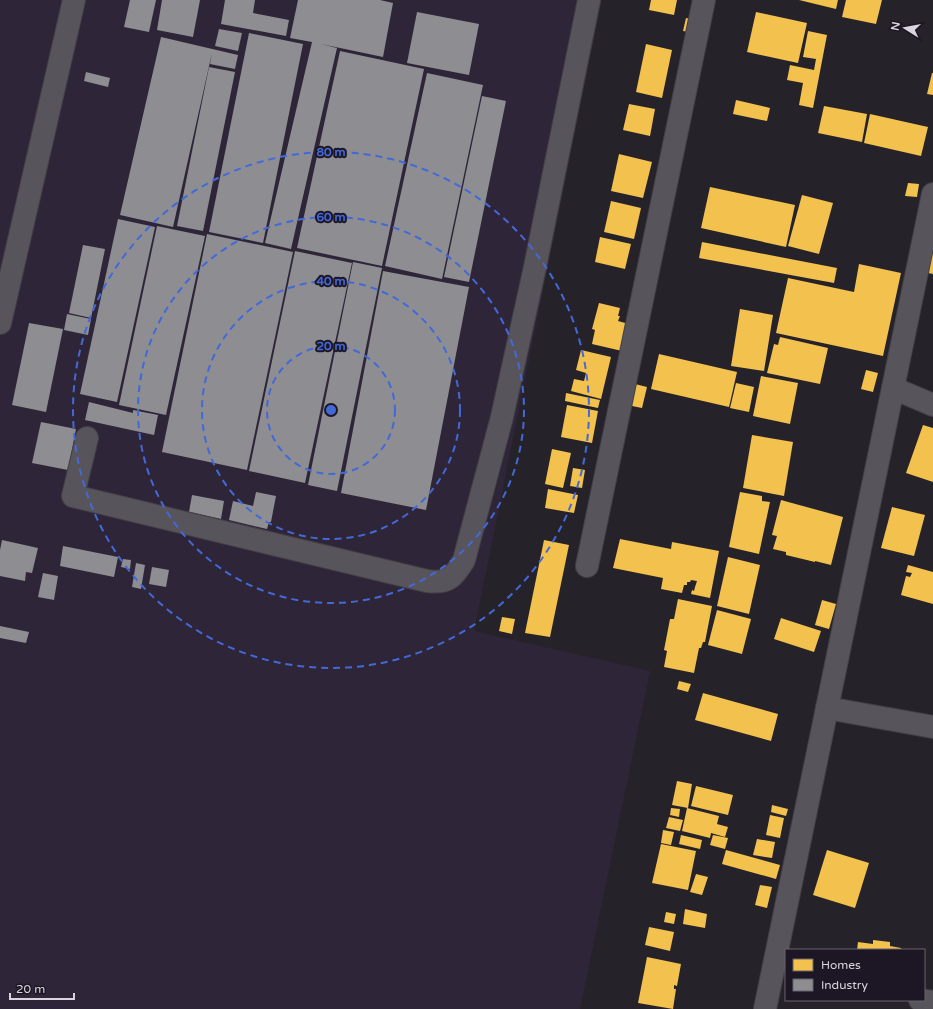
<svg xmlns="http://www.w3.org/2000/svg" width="933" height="1009" viewBox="0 0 933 1009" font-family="'Varela Round',sans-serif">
<rect width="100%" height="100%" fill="#26222a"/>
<polygon fill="#2f2538" points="0,0 602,0 474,631 650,671 580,1009 0,1009"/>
<g fill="#f2c14e">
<polygon points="651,0 677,0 674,15 649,10"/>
<polygon points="799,0 838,0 836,9"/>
<polygon points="846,0 882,0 876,24 842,17"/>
<polygon points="756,12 807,23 798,63 747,52"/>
<polygon points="686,18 691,19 689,32 683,31"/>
<polygon points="808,31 827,35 813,108 799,105 803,83 787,80 790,65 814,70 816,59 803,57"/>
<polygon points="646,44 672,50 662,98 636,92"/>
<polygon points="932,73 933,73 933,95 927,94"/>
<polygon points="736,100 770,108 767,121 733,114"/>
<polygon points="629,104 655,109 650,136 623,130"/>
<polygon points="824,106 867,114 862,142 818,133"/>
<polygon points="870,114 928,127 921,156 864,143"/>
<polygon points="619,154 652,162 643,198 611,191"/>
<polygon points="908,183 919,184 917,197 905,196"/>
<polygon points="710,187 795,205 786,247 701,228"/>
<polygon points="802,195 833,203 819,254 788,246"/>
<polygon points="611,201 641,208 634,239 604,232"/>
<polygon points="600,237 631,244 625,269 595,262"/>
<polygon points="702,242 837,268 834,283 699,258"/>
<polygon points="932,252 933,252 933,274 928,273"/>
<polygon points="859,264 901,273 883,356 776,333 788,278 854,292"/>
<polygon points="599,303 620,308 618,316 620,316 618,321 629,324 622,351 592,344 595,330 592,329"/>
<polygon points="740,309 773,315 764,371 731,366"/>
<polygon points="780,337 828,348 820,384 767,373 774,344 778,345"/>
<polygon points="581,350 611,357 601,399 571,391 574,379 584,381 586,373 576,370"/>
<polygon points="659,354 737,372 729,407 651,389"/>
<polygon points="866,370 878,373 873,392 861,389"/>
<polygon points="761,376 798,383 790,424 753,416"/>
<polygon points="631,383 647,387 642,408 627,405"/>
<polygon points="736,383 754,387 749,412 730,408"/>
<polygon points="566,393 600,400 598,408 565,401"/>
<polygon points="567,405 598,411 592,443 561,437"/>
<polygon points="923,425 933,428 933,482 906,473"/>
<polygon points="752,435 793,442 784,496 743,488"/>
<polygon points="552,449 571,453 563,488 545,484"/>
<polygon points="573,468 585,470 582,488 570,486"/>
<polygon points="548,489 578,495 574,513 545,508"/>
<polygon points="740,492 762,496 762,501 770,502 759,554 729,547"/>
<polygon points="781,500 843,517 831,565 815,561 815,562 786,555 786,552 773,549 777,536 772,535"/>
<polygon points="892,507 925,515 914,556 881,548"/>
<polygon points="620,539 671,549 672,542 719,551 710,598 691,594 692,590 694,591 695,587 697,581 691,580 690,582 687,582 687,585 684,585 682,593 661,589 663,578 613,568"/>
<polygon points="544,540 569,545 550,637 525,633"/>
<polygon points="728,557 760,565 749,614 717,606"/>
<polygon points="908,565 933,572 933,604 901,595 906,576 910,577 912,573 906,572"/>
<polygon points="678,599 712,606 705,642 703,642 701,648 699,648 694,673 664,667 667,651 664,650 670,619 674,619"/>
<polygon points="822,600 836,604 829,629 815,625"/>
<polygon points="717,610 751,619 742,654 708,645"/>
<polygon points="502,617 515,619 512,634 499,631"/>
<polygon points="781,618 821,631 814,652 774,639"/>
<polygon points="679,681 691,684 688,692 677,689"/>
<polygon points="703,693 778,714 771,741 695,720"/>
<polygon points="677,781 692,784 688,808 672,805"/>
<polygon points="696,786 733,795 728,815 691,806"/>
<polygon points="772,805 788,809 786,816 771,812"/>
<polygon points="671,808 680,809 679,817 670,815"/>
<polygon points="687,808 719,816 717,824 728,827 725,837 711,833 710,838 682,831"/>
<polygon points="770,815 784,818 780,838 766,835"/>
<polygon points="669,817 683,820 680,831 666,828"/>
<polygon points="663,830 674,832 671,845 661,843"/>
<polygon points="681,835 702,840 700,849 679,844"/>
<polygon points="713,835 728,838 725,849 710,845"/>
<polygon points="757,839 775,842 772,858 753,855"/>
<polygon points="661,844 696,851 688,890 652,883"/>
<polygon points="726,850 780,865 776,879 722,864"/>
<polygon points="827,850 869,863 855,908 813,895"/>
<polygon points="696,874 708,877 702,895 690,892"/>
<polygon points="760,885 772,887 767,908 755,905"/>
<polygon points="685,909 707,914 705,928 683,924"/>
<polygon points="666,912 676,914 674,924 664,922"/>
<polygon points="649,927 674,932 670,951 645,945"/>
<polygon points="873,940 890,942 890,946 901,948 901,950 857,950 858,942 873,944"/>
<polygon points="647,957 681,964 677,986 674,985 674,989 676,989 673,1009 638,1003"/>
</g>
<g fill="#8d8d92">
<polygon points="130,0 156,0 149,32 124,27"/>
<polygon points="162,0 200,0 193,37 157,30"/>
<polygon points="225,0 255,0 253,13 289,20 286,36 221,24"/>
<polygon points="298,0 380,0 393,3 383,57 321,44 337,48 291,249 265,243 312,42 290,38"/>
<polygon points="417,12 479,24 469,75 407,63"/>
<polygon points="219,29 242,33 238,51 215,46"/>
<polygon points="249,33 303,44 263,243 209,232"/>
<polygon points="161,37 238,55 235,69 210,64 212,53 173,227 120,215"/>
<polygon points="340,51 424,69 382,266 297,248"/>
<polygon points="209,67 235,72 203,231 177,226"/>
<polygon points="86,72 110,78 108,87 84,81"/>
<polygon points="427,73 483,85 442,279 385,266"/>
<polygon points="482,96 506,101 469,282 444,277"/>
<polygon points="118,219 155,227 117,402 80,394"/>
<polygon points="157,226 205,236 166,415 119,405"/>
<polygon points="207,234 293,252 247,470 162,452"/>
<polygon points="83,245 105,249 91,318 69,313"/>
<polygon points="295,251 352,263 305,483 249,471"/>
<polygon points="353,262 382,268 337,491 308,485"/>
<polygon points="383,271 469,287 426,510 341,493"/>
<polygon points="67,314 91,319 88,335 64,330"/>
<polygon points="29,323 63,329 46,412 12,405"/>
<polygon points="89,402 133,413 133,410 158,415 154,435 85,420"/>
<polygon points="41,422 76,429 68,470 32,463"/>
<polygon points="256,492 276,496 271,522 269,522 267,529 229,520 233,501 253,506"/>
<polygon points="192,495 224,501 221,519 189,512"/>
<polygon points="2,540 38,548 32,573 26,572 25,581 0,576 0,550"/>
<polygon points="63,546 118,557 114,577 60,566"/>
<polygon points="123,559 131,560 130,569 121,567"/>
<polygon points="136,563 145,565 141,589 132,587"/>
<polygon points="152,567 169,570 166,587 149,584"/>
<polygon points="43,573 58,576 54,600 38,597"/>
<polygon points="0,626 29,632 26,643 0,638"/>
</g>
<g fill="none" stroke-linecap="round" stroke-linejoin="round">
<g stroke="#434047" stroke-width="24">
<g id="street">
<polyline points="0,323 74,0"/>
<polyline points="893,388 933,405"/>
<path d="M87,438l-14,58 354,85c21,3 27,-4 37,-21l38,-143 33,-150 54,-267"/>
<polyline points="587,566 704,0"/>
<polyline points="827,708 933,727"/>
<polyline points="920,1000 933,1002"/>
<polyline points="765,1009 933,194"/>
</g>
</g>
<use href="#street" stroke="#57545b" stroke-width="22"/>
</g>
<g fill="none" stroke="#4369d9" stroke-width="2" stroke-dasharray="7 5">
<circle cx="331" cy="410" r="64"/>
<circle cx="331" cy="410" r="129"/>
<circle cx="331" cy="410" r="193"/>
<circle cx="331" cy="410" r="258"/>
</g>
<circle cx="331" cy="410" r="6" fill="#4369d9" stroke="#1d1624" stroke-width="2"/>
<g font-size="12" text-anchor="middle" font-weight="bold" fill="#4369d9" stroke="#1d1624" stroke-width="4" stroke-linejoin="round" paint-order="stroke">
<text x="331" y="156">80 m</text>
<text x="331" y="221">60 m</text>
<text x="331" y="285">40 m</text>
<text x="331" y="350">20 m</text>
</g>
<rect x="785" y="949" width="140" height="52" fill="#1d1624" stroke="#68626e"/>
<rect x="793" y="959" width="20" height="12" fill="#f2c14e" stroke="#68626e"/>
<text x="821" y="969" font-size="12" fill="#d9d5de">Homes</text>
<rect x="793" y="979" width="20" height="12" fill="#8d8d92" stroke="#68626e"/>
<text x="821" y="989" font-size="12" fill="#d9d5de">Industry</text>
<g transform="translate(905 28) rotate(281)" stroke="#1d1624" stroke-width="3" paint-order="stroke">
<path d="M0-3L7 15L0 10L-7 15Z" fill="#d9d5de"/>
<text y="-6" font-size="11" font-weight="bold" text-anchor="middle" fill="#d9d5de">N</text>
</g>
<path d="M10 993v6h64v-6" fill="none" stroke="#d9d5de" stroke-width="2"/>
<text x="16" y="993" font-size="12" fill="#d9d5de" stroke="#1d1624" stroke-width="3" paint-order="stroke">20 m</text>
</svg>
